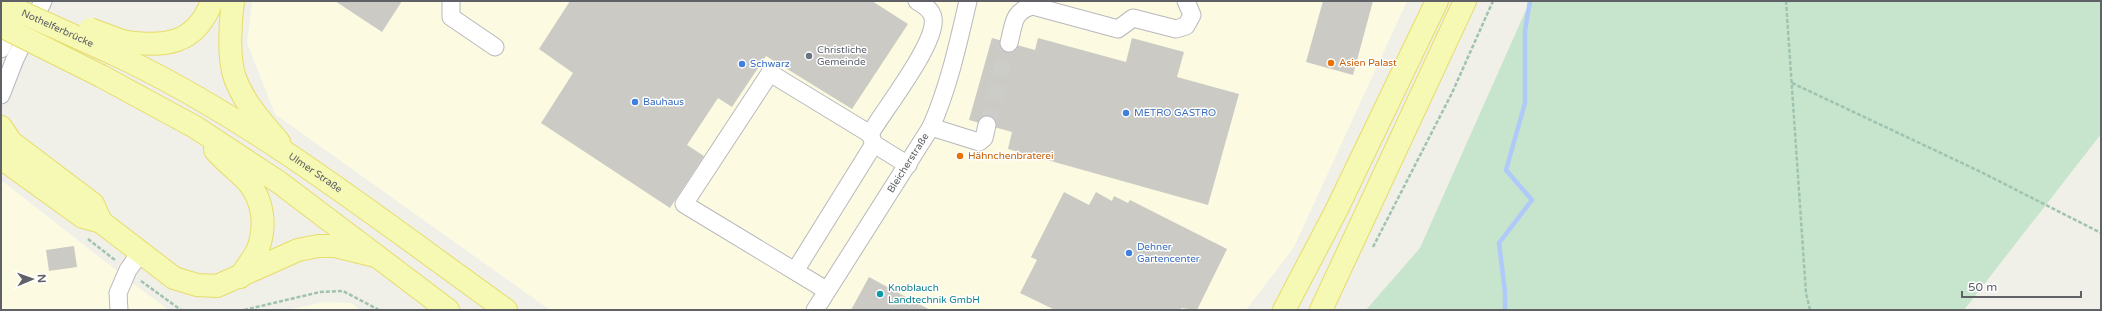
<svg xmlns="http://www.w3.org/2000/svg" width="2102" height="311" viewBox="0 0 2102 311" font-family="'Varela Round',sans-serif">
<rect width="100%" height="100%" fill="#f0efe8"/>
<g fill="#fcfbe1">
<polygon points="252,1 1407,1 1294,247 1246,310 550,310 275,114 247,43"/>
<polygon points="1,180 143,291 169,310 1,310"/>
<polygon points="324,302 351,303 361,310 287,310"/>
</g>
<polygon fill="#c6e5cc" points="1530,1 2101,1 2101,134 1964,310 1366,310 1420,248"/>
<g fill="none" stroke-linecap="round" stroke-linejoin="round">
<polyline stroke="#afcaf8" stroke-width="4.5" points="1505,310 1505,292 1499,243 1532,200 1506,170 1525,103 1525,31 1530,1"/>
</g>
<g fill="#cbcac4">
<polygon points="335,1 402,1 382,32"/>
<polygon points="570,1 872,1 908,24 852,109 766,56 732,107 718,98 687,145 704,156 670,208 541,123 573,73 539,49"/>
<polygon points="1323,1 1373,1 1353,75 1306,62"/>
<polygon points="992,38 1035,50 1038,38 1126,62 1132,38 1184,52 1177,77 1239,94 1208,205 1008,149 1012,132 969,120"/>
<polygon points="1064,192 1089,205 1096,192 1112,201 1114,196 1128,203 1130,200 1227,249 1197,310 1181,308 1181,310 1055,310 1020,293 1037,260 1031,257"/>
<polygon points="74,246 77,267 49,271 46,250"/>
<polygon points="869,277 930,310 851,310"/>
</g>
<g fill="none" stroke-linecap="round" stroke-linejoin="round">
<polyline stroke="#ccccc8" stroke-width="17" stroke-dasharray="17 8" stroke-linecap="butt" points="987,125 1009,43"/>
<g stroke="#b8b8bd" stroke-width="19">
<g id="minor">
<polyline points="451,1 451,17 495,47"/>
<path d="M1009,43c5,-18 3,-32 24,-37l85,23 15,-11 43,11 10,-3 6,-11 -6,-14"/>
<polyline points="1,49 13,20"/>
<polyline points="1,95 15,59 43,1"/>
<polyline points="931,127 979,142 984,138 987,125"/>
<path d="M870,134c13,-23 68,-92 63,-116 -1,-8 -9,-13 -16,-17"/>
<polyline points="795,271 874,144"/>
<polyline points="826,290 684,204 770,73 870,134 874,144 908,165"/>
<polyline points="119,310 118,293 128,270 140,253"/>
<path id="s1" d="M815,310l116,-183c18,-41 27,-83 37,-126"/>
</g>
</g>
<g stroke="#e7dc6a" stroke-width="24">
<g id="major">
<path d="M233,1c-3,21 -5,58 2,77 9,25 28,45 44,64"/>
<path d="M122,41c42,7 74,4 90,-40"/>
<path id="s2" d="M114,54c141,66 266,166 392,256"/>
<polyline points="101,76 195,127 280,183 448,310"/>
<polyline points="1,127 11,142 93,204 101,222"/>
<path d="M215,150c10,12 23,21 33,32 16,19 18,45 10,67 -4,9 -12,19 -18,28"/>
<polyline points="1,158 83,217 101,222 174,278 197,285 217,286 298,250 318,246 335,246 376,256"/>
<polyline points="1284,310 1336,211 1437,1"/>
<polyline points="1321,310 1465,1"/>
</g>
</g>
<g stroke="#9fc3b0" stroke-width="2.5" stroke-dasharray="4 2" stroke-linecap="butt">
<polyline points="1786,1 1806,293 1810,310"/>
<polyline points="1792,83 1979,171 2101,233"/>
<polyline points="88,239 115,260"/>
<polyline points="1373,247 1452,93 1493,1"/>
<polyline points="141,281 181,310"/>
<polyline points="244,310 320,292 343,291 379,310"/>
</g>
<use href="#minor" stroke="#fff" stroke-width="17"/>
<use href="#major" stroke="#f6f9b3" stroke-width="22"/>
<g stroke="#e7dc6a" stroke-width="24" stroke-linecap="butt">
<g id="major-bridge">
<path id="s3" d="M1,3l113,51"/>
<polyline points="1,26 101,76"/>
<polyline points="90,29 122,41"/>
</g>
</g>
<use href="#major-bridge" stroke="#f6f9b3" stroke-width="22"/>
</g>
<circle fill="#6b7280" stroke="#fff" stroke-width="1.5" cx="809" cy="56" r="4"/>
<g fill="#e8710a" stroke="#fff" stroke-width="1.5">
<circle cx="1331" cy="63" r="4"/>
<circle cx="960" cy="156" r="4"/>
</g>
<g fill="#3f7fe0" stroke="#fff" stroke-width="1.5">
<circle cx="742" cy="64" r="4"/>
<circle cx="635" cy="102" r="4"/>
<circle cx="1126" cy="113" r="4"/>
<circle cx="1129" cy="253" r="4"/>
</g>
<circle fill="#0f9aa8" stroke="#fff" stroke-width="1.5" cx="880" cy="294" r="4"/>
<g text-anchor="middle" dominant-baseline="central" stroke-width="3" stroke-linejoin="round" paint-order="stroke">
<g font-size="10" fill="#5f6166" stroke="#fff">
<text stroke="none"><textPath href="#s3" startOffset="62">Nothelferbrücke</textPath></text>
<text stroke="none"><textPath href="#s1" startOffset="174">Bleicherstraße</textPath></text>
<text stroke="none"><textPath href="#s2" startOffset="234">Ulmer Straße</textPath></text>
</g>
<g font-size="10" fill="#5b616d" stroke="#fff" text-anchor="start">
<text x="817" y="50">Christliche<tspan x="817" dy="12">Gemeinde</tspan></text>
</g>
<g font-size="10" fill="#c56008" stroke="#fff" text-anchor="start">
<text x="1339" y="63">Asien Palast</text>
<text x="968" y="156">Hähnchenbraterei</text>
</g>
<g font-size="10" fill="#366cbe" stroke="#fff" text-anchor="start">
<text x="750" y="64">Schwarz</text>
<text x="643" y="102">Bauhaus</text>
<text x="1134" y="113">METRO GASTRO</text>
<text x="1137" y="247">Dehner<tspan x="1137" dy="12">Gartencenter</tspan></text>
</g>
<g font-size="10" fill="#0d838f" stroke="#fff" text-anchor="start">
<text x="888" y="288">Knoblauch<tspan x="888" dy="12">Landtechnik GmbH</tspan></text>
</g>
</g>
<rect width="2102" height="311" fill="none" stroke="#5f6166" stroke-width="4"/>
<g transform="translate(32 279) rotate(88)" stroke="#ffffff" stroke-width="3" paint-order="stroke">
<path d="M0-3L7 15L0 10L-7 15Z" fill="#5f6166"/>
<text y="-6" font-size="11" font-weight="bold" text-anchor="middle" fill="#5f6166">N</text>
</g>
<path d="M1962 291v6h119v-6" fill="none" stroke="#5f6166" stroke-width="2"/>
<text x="1968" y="291" font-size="12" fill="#5f6166" stroke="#ffffff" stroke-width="3" paint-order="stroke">50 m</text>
</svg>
